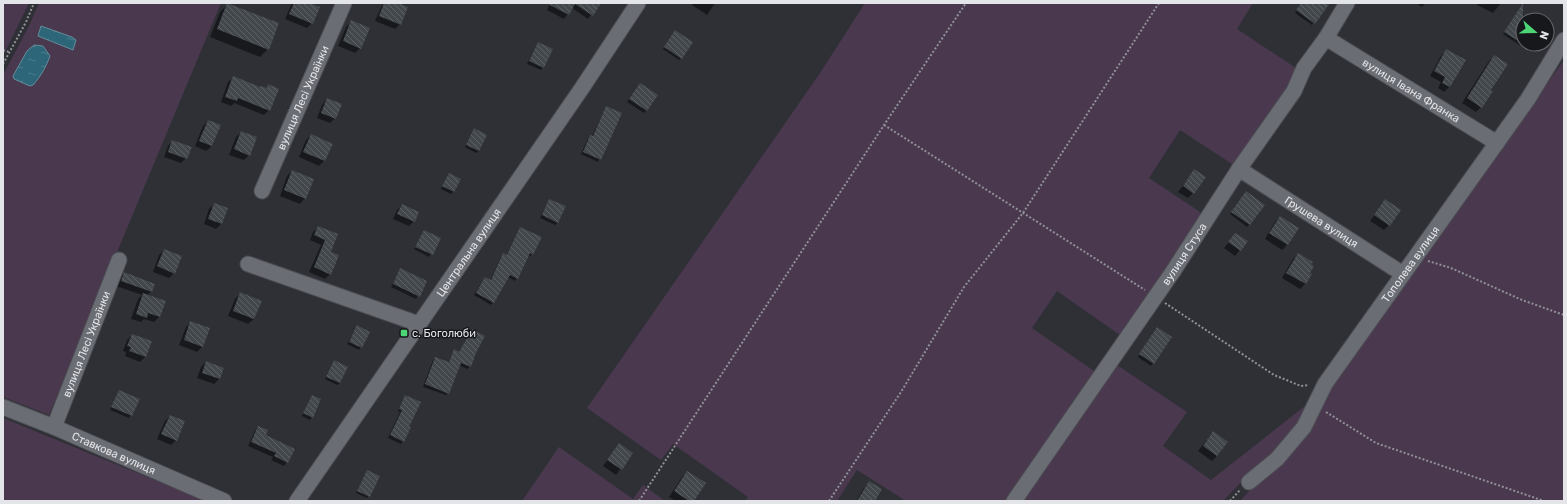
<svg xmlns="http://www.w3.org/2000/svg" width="1567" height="504" viewBox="0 0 1567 504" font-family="Rubik,sans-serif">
<defs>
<pattern id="water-ripples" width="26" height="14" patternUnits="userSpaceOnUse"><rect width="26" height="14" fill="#2d6678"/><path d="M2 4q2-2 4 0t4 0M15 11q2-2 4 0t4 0" fill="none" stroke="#4b7c8b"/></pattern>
<pattern id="building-back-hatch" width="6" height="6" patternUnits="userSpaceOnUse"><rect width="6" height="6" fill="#43484d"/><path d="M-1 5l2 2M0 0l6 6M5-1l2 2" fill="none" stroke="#5e6267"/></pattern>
</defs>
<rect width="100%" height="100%" fill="#2e3036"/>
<g fill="#4a384f">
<polygon points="3,3 29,3 3,56"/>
<polygon points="39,3 221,3 49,415 3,397 3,75 30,24"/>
<polygon points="865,3 1253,3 1237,29 1299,70 1291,88 1235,166 1180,130 1149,178 1203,214 1152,294 1120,335 1057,291 1032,328 1094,371 1009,501 906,501 857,470 837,501 745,501 748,497 673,444 661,460 587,408 820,73"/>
<polygon points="1564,60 1564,501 1240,501 1253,487 1331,388"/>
<polygon points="1114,363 1187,412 1163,446 1211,480 1310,402 1299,424 1273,455 1245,478 1223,501 1020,501"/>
<polygon points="3,418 206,501 3,501"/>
<polygon points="559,447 633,499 643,485 665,501 522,501"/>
</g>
<g fill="url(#water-ripples)" stroke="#648c9a">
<polygon points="41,26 72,37 76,40 73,50 38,36"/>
<path d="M34,45l9,1 7,10c-4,11 -9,20 -17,29l-3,1 -16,-7 -1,-3 14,-25z"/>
</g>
<g fill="#0007">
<polygon points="292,3 307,3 312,23 307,28 285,19"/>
<polygon points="383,3 396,3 400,24 395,29 375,21"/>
<polygon points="550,3 599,3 588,19 572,8 564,19 547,10"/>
<polygon points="694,3 715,3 707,15 692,5"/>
<polygon points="1302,3 1323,3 1312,25 1295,13"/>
<polygon points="1416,3 1426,3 1422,7"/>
<polygon points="1478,3 1501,3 1493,13 1477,5"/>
<polygon points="228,4 268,49 260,57 210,37 220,12"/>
<polygon points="1518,12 1529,20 1523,20 1523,44 1529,44 1525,49 1503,34"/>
<polygon points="351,22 360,48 355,53 338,46 346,27"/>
<polygon points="673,34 681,58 679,60 663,49"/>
<polygon points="538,43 551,50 541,70 527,64"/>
<polygon points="1446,50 1449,87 1444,92 1438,88 1441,82 1430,76 1441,56"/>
<polygon points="1494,56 1490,90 1481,107 1476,112 1462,103 1489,61"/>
<polygon points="234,77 260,88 265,89 269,86 269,110 264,115 234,103 231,106 221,102 228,82"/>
<polygon points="640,84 656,96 644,113 627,102"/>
<polygon points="327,99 335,118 330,123 317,118 322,105"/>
<polygon points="606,107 621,114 598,162 581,154 588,138 592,136"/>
<polygon points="208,121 220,126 212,146 206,151 195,146 203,126"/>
<polygon points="474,130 479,151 476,153 465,147"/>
<polygon points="241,132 249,155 244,160 229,155 236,137"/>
<polygon points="311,135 324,161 319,166 299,157 306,140"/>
<polygon points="173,141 186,158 181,163 164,157 168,146"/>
<polygon points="292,171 305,198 300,204 280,196 287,176"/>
<polygon points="1194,171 1193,193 1188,198 1178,192"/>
<polygon points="449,174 453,192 451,194 441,189"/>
<polygon points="1244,195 1263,205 1247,227 1230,214"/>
<polygon points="550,200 558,222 555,225 540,218"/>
<polygon points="1385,201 1389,225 1384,230 1370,221"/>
<polygon points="214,204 227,209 221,224 216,229 204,224 209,209"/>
<polygon points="402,205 414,221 409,226 393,219 397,210"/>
<polygon points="1280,217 1297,228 1287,245 1282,250 1265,239 1275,222"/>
<polygon points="319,227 337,235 330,252 330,274 325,279 309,272 321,245 310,240 313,232"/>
<polygon points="520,229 533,254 530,256 528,255 515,281 508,277 491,305 474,295 485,278 490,281 501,257 504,254 507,256"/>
<polygon points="424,231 439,238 429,257 414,249"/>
<polygon points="1235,234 1246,242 1235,256 1224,248"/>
<polygon points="164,250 174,273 169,278 153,272 159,255"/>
<polygon points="1298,254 1310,265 1309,273 1311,274 1305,284 1300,289 1282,278 1293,259"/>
<polygon points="401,269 426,281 416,299 391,287"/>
<polygon points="124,273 154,285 151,292 147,295 164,302 159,317 154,322 144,319 141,322 131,319 138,299 142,295 116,286 119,279"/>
<polygon points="240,294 254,319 248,324 228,316 235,299"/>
<polygon points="191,322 208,328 202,347 197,352 179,345 186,327"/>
<polygon points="357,327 361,347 359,350 347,344"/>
<polygon points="1155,331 1171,337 1151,366 1138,357"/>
<polygon points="132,335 150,341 145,357 140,362 125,356 126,352 123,351 127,340"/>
<polygon points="454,351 459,352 475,353 470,366 467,369 459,365 448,393 446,395 423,387 433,360 435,358 448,363"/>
<polygon points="206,362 222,368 219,379 214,384 197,378 201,367"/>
<polygon points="334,362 340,383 337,385 325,379"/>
<polygon points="119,391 138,399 129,418 110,410"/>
<polygon points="312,396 312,417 310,420 302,416"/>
<polygon points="406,396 408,427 403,441 401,444 388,438 400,412 398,411"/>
<polygon points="170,416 176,440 171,445 157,439 165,421"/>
<polygon points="258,427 287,462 284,466 271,460 273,457 248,446 255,431"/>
<polygon points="1213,432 1217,456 1212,461 1198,451"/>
<polygon points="619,444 632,453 616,475 603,466"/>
<polygon points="367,471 369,496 367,498 356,493"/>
<polygon points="687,472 693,501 676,501 669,497 682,477"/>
<polygon points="869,482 874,501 856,501 864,488"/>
</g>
<g fill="url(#building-back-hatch)">
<polygon points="227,3 279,23 269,50 217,29"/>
<polygon points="294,3 310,3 320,7 313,24 289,14"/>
<polygon points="384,3 398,3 408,7 401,25 379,16"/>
<polygon points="546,3 601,3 593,16 575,4 569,15"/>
<polygon points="1301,3 1330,3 1315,24 1296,10"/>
<polygon points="1523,3 1523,44 1504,32"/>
<polygon points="351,20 370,28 361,49 343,41"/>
<polygon points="675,30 693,42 682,59 664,47"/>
<polygon points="538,42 553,49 544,68 529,61"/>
<polygon points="1446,49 1466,60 1450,87 1442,83 1445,77 1434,71"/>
<polygon points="1494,55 1508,64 1491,90 1493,91 1482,108 1467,98"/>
<polygon points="233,76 260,87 261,86 267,88 268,84 279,89 270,111 238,98 237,101 225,97"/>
<polygon points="640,83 658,95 647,111 629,99"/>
<polygon points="327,98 342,104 336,119 321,113"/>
<polygon points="606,106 622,113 601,160 583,152 590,135 593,136"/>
<polygon points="208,120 221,125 212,146 199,141"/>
<polygon points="474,128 487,135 479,151 466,145"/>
<polygon points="241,131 257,137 250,156 234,149"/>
<polygon points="311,134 333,144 325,161 303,152"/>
<polygon points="172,140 192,147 187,159 168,152"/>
<polygon points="1194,169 1206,177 1194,194 1183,186"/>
<polygon points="292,170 314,179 306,199 284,190"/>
<polygon points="449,173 461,179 454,192 442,186"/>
<polygon points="1246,191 1265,205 1250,225 1231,212"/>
<polygon points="549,199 566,206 558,223 542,215"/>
<polygon points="1385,199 1401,210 1390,226 1374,215"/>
<polygon points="214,203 228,208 222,224 208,219"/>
<polygon points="402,204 419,212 415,222 397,214"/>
<polygon points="1280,216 1299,228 1288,245 1269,233"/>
<polygon points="318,226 338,234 331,252 339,255 331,275 314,267 325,240 314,235"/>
<polygon points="520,227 542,237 533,255 530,253 518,279 510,275 494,303 476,293 485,277 491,280 503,253 507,255"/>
<polygon points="424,230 441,238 433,255 415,247"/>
<polygon points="1235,233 1248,241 1241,251 1228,242"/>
<polygon points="164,249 182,256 175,274 157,266"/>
<polygon points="1298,253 1313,262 1311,264 1314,266 1310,273 1312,274 1306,284 1286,273"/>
<polygon points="400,268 427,281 420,297 393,284"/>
<polygon points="124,272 155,284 152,292 121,281"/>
<polygon points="240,292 262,301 254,319 233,311"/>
<polygon points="143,293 166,301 160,317 148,313 147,318 136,314"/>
<polygon points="190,321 210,328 203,347 184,340"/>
<polygon points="357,325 370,332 362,348 349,342"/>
<polygon points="1157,327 1172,337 1154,364 1139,354"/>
<polygon points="472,329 485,336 476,353 471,367 461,363 449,394 425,384 435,357 449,362 454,349 459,352"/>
<polygon points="132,334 152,341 146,357 129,351 131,347 127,346"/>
<polygon points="334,360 348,367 340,383 326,377"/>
<polygon points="206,361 224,368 220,379 202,373"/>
<polygon points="119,390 140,399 132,416 111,407"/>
<polygon points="312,395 321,399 313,418 303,413"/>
<polygon points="405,395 421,402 409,427 411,427 404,442 390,435 402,410 399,409"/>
<polygon points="170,415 185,421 177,441 161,434"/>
<polygon points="258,426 268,430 266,435 295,449 288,463 274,456 276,453 251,442"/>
<polygon points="1213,431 1228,442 1217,456 1203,446"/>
<polygon points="619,443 633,453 622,470 607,460"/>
<polygon points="367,470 380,476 370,497 357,491"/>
<polygon points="687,471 706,483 694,501 689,501 674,491"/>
<polygon points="869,481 882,489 875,501 857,501"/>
</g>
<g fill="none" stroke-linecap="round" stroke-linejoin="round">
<g stroke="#4c4d53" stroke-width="17">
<g id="minor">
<path id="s1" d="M1326,38l171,105"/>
<path id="s2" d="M1239,169l164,105"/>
<path id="s3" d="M262,191l82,-188"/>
<polyline points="248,264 419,324"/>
<path id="s4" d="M3,407l51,20 170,74"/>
<path id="s5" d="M54,427l65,-167"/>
<path id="s6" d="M1249,482l28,-23 27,-32 21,-43 203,-285 36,-59"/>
<path id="s7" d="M297,501l285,-413 56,-85"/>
<path id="s8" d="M1014,501l160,-231 65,-101 55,-78 10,-23 22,-30 21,-35"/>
</g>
</g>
<g stroke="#909196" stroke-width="2" stroke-dasharray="2 2" stroke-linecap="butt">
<polyline points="3,50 9,52"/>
<polyline points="3,64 26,22 34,3"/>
<polyline points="884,125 1145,290"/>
<polyline points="1428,261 1451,268 1522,300 1564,315"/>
<polyline points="1165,303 1274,375 1301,386 1309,385"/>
<polyline points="1326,412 1376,443 1544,501"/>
<polyline points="639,501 884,125 966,3"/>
<polyline points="829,501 901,392 964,287 1023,213 1159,3"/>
<polyline points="1230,501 1240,490"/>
</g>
<use href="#minor" stroke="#6b6d74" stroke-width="15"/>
</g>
<rect fill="#4dd676" stroke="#17181b" stroke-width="1.5" x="400" y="329" width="8" height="8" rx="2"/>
<g text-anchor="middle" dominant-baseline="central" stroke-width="3" stroke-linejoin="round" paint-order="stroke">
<g font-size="11" fill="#e4e5e9" stroke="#17181b">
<text stroke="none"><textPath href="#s1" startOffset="100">вулиця Івана Франка</textPath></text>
<text stroke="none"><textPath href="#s3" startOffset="102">вулиця Лесі Українки</textPath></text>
<text stroke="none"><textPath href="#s2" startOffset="98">Грушева вулиця</textPath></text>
<text stroke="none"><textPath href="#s7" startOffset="302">Центральна вулиця</textPath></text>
<text stroke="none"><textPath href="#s8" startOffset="300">вулиця Стуса</textPath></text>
<text stroke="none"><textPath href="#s6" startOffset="273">Тополева вулиця</textPath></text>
<text stroke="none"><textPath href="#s5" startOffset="89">вулиця Лесі Українки</textPath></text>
<text stroke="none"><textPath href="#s4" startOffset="120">Ставкова вулиця</textPath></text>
</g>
<g font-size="11" fill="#e4e5e9" stroke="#17181b" text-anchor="start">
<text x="412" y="333">с. Боголюби</text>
</g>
</g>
<rect width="1567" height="504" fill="none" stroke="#e4e5e9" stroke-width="8"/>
<g transform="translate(1535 32) rotate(110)"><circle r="19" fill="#17181b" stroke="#696a6d"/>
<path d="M0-3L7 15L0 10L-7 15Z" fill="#4dd676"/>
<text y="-6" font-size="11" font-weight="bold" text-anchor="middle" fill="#e4e5e9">N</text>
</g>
</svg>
